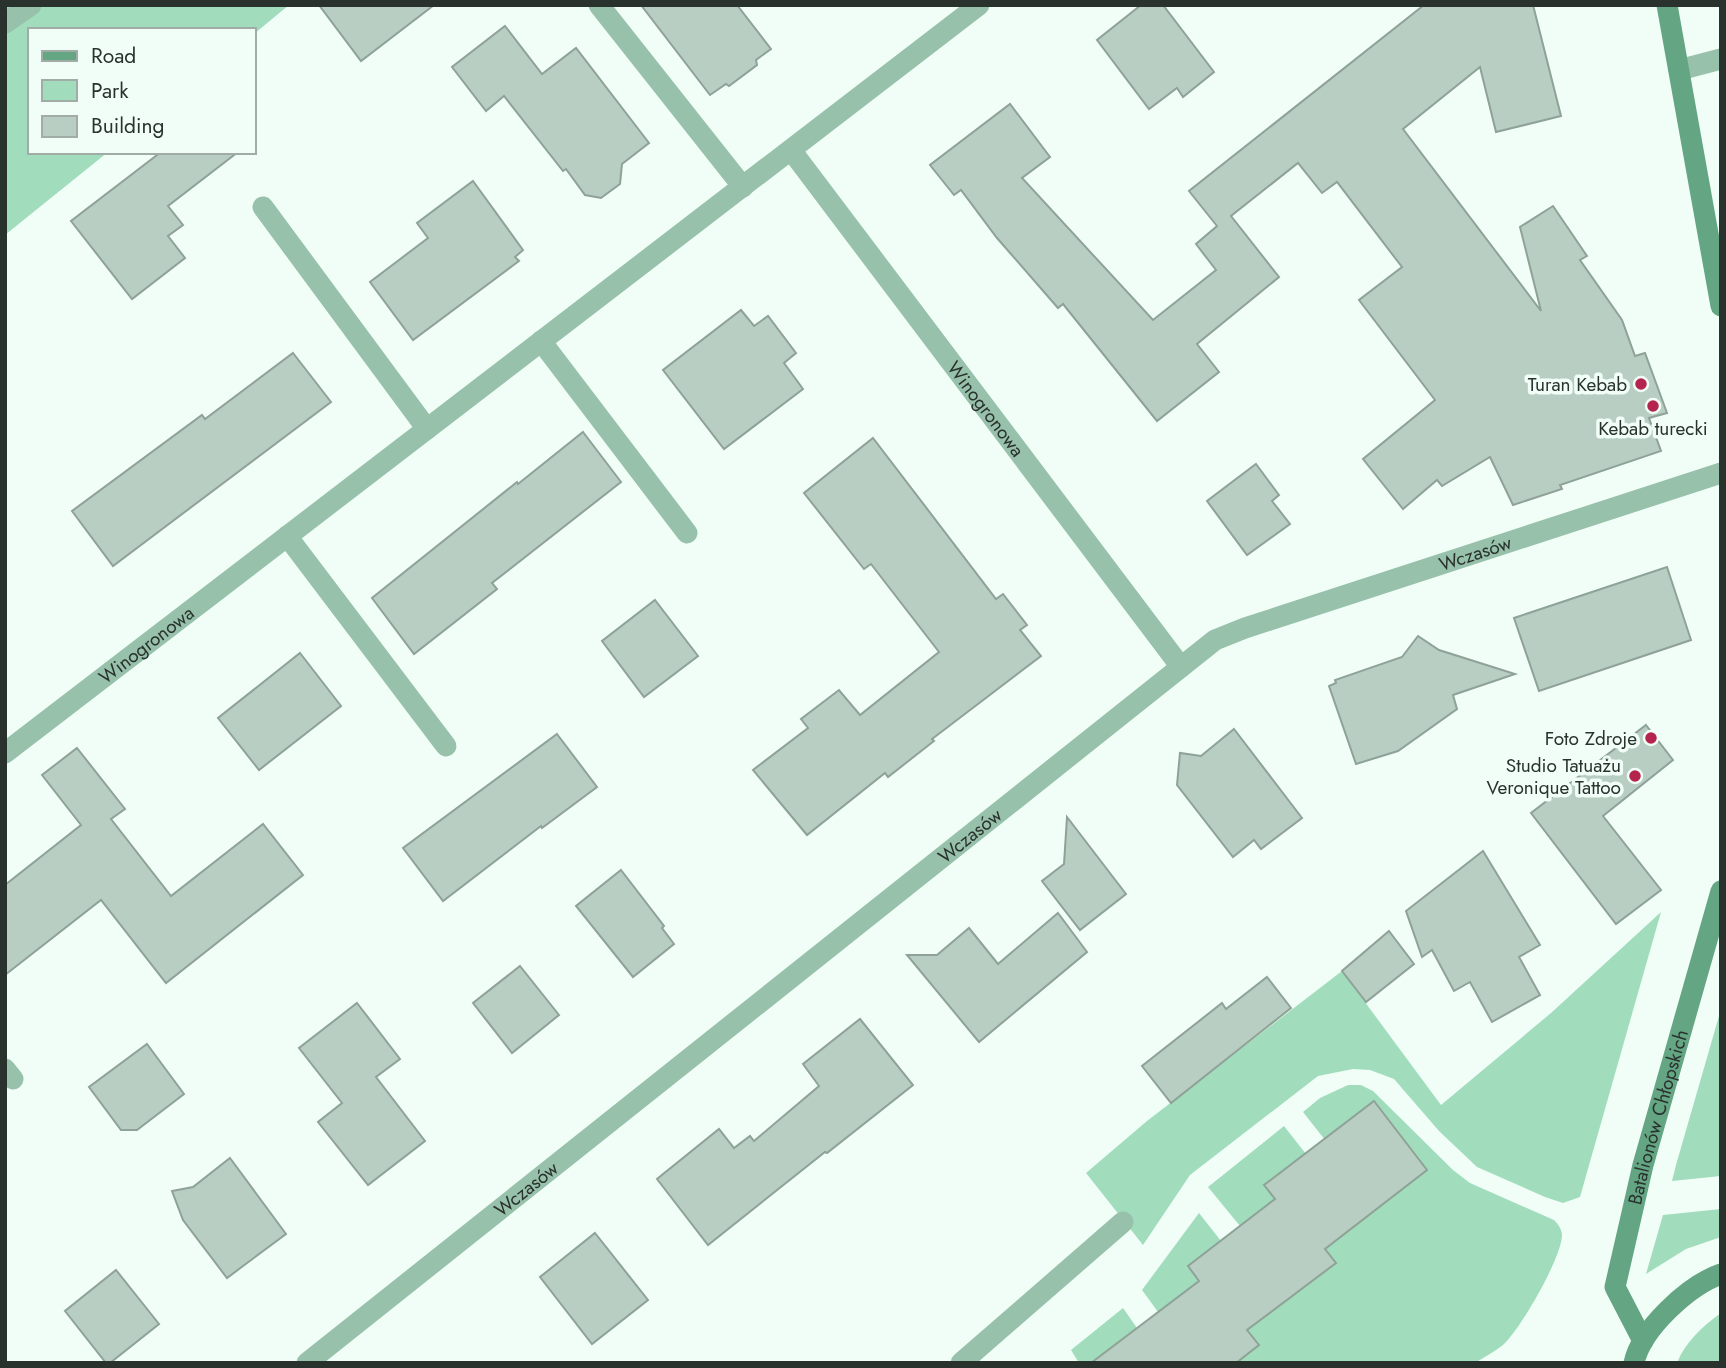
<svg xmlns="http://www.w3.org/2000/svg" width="1726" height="1368" viewBox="0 0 1726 1368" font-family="Jost,sans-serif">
<rect width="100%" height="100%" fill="#f1fef7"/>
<g fill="#a1ddbd">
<polygon points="5,5 289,5 254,34 254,30 30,30 30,152 108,152 5,235"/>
<polygon points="1661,912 1580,1197 1563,1203 1545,1197 1477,1167 1439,1131 1394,1079 1370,1070 1353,1069 1318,1076 1190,1175 1143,1245 1086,1173 1147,1121 1342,971 1441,1105 1551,1013"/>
<polygon points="1721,1009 1721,1176 1672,1181 1676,1165"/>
<path d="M1348,1085h13l12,6 80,79 17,13 84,37c4,4 7,8 8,14 1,22 -42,96 -59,111 -9,7 -19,12 -28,18h-239l23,-18 -12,-15 88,-67 -10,-14 102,-79 -53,-68 -49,38 -22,-28 17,-14z"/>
<polygon points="1284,1126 1306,1154 1275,1199 1240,1226 1208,1187"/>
<polygon points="1721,1209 1721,1237 1686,1249 1646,1274 1663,1215"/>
<polygon points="1199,1213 1221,1241 1199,1281 1158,1312 1142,1290"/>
<polygon points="1123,1308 1137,1328 1098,1358 1101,1363 1079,1363 1071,1350"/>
<path d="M1721,1313v50h-44c8,-21 26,-37 44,-50z"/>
</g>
<g fill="#b9cec2" stroke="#8ea297" stroke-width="2">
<polygon points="319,5 434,5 361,61"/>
<polygon points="641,5 737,5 771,49 756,60 757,65 729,86 726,84 710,95"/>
<polygon points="1141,5 1163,5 1214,72 1183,97 1177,88 1149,109 1097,40"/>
<polygon points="1424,5 1533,5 1561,116 1496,132 1480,67 1403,129 1541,311 1520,227 1553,206 1587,256 1580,260 1622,320 1635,356 1645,353 1667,413 1649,418 1661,451 1560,485 1562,489 1513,505 1490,457 1442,486 1437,480 1403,509 1363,459 1435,400 1359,300 1402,267 1337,182 1322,193 1298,163 1231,216 1279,277 1197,344 1219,372 1157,421 1063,304 1058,308 997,238 961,190 954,195 930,165 1010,104 1050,157 1022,178 1153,320 1216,270 1196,244 1217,226 1189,191"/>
<polygon points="505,26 542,74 576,48 649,143 622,164 620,184 601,198 585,195 566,169 563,171 504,96 486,111 452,67"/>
<polygon points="161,152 238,152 168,206 183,225 168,236 185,258 132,299 71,221"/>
<polygon points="473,181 523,250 515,257 519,261 413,340 370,282 428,238 417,223"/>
<polygon points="741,310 754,326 768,316 796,353 784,363 803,389 724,449 663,370"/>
<polygon points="293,353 331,402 113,566 72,511 202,415 205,419"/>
<polygon points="583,432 621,482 492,583 497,589 414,654 372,598 517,482 518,484"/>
<polygon points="873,438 996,599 1003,594 1027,625 1020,630 1041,656 932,739 934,741 888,777 885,773 807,835 753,770 808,728 801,719 839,690 860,715 939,652 871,564 864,569 804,493"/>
<polygon points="1256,464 1279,495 1272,501 1290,524 1247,555 1207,501"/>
<polygon points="1667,567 1691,640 1539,691 1514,618"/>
<polygon points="655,600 698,656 644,697 602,641"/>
<polygon points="1418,636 1439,650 1515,674 1453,695 1457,709 1398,751 1356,764 1329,686 1336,683 1335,680 1402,657"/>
<polygon points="300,653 341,706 259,770 218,718"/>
<polygon points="1646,725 1673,760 1603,816 1661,890 1616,924 1531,813"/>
<polygon points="1234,729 1302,818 1261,849 1254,840 1233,857 1177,785 1180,753 1201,756"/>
<polygon points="557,734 597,787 542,828 541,826 443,901 403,848"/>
<polygon points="77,748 125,809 111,819 171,896 263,824 303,875 166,983 101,900 5,975 5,885 81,825 42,775"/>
<polygon points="1067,817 1126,894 1080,930 1042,881 1064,864"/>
<polygon points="1483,851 1540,945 1519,957 1540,995 1492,1022 1470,982 1454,991 1432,950 1422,957 1406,911"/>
<polygon points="621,870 664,926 662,928 674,944 633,977 576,906"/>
<polygon points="1058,913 1087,952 979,1042 907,955 937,955 969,928 998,964"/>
<polygon points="1389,931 1414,964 1366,1002 1342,971"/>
<polygon points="520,966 559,1015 512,1053 473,1003"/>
<polygon points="1267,977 1291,1008 1171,1103 1142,1066 1222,1003 1226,1009"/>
<polygon points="357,1003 400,1059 376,1077 425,1141 368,1185 318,1122 342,1103 299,1048"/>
<polygon points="860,1019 913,1085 827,1153 825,1152 708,1245 657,1179 719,1129 734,1148 750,1136 754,1141 819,1086 803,1064"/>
<polygon points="147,1044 184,1094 137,1130 121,1130 89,1087"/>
<polygon points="1374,1101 1427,1170 1325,1249 1336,1263 1247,1330 1259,1345 1236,1363 1091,1363 1199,1281 1188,1266 1275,1199 1264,1185"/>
<polygon points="230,1158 286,1234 227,1278 183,1220 172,1191 193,1187"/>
<polygon points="595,1233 648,1300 592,1344 540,1277"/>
<polygon points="116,1270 159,1324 110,1363 106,1363 65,1311"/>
</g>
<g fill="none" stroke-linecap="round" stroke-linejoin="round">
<g stroke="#97c1aa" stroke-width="21">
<polyline points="599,5 743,187"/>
<polyline points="5,23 31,5"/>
</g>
<g stroke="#97c1aa" stroke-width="21">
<polyline points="1679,70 1721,59"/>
<path id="s1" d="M791,150l390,517"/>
<polyline points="263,207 427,429"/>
<polyline points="541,341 687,533"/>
<polyline points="287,536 446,746"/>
<path id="s2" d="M5,753l974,-748"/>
<polyline points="5,1069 13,1079"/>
<path id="s3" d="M307,1363l908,-723 30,-12 476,-155"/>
<polyline points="961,1363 1123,1222"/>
</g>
<g stroke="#64a583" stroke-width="21">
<polyline points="1667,5 1721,306"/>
<path id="s4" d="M1643,1341l-28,-54 28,-122 78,-274"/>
<path d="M1634,1363c7,-34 55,-78 87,-89"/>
</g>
</g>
<g fill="#b5244d" stroke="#f1fef7" stroke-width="2.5">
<circle cx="1641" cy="384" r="7"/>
<circle cx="1653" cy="406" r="7"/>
<circle cx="1651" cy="738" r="7"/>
<circle cx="1635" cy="776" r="7"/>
</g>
<g text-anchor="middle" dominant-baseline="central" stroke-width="7" stroke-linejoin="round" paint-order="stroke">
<g font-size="19" fill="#29322d" stroke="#f1fef7" text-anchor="end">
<text x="1627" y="384">Turan Kebab</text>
<text x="1653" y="428" text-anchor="middle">Kebab turecki</text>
<text x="1637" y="738">Foto Zdroje</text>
<text x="1621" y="765">Studio Tatuażu<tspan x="1621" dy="22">Veronique Tattoo</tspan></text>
</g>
<g font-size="19" fill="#29322d" stroke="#f1fef7">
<text stroke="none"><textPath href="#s1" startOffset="324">Winogronowa</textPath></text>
<text stroke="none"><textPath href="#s3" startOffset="1435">Wczasów</textPath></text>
<text stroke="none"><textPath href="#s2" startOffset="178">Winogronowa</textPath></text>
<text stroke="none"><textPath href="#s3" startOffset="847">Wczasów</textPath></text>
<text stroke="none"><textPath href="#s4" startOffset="236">Batalionów Chłopskich</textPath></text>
<text stroke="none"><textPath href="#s3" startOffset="280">Wczasów</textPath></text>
</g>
</g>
<rect width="1726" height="1368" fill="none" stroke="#29322d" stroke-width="14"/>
<rect x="28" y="28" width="228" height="126" fill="#f1fef7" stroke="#a1aca6" stroke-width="2"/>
<rect x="42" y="51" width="35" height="10" fill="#64a583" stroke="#a1aca6" stroke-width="2"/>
<text x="91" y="63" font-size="21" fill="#29322d">Road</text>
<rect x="42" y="80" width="35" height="21" fill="#a1ddbd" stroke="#a1aca6" stroke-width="2"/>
<text x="91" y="98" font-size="21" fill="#29322d">Park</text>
<rect x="42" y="116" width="35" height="21" fill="#b9cec2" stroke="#a1aca6" stroke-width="2"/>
<text x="91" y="133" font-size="21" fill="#29322d">Building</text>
</svg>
